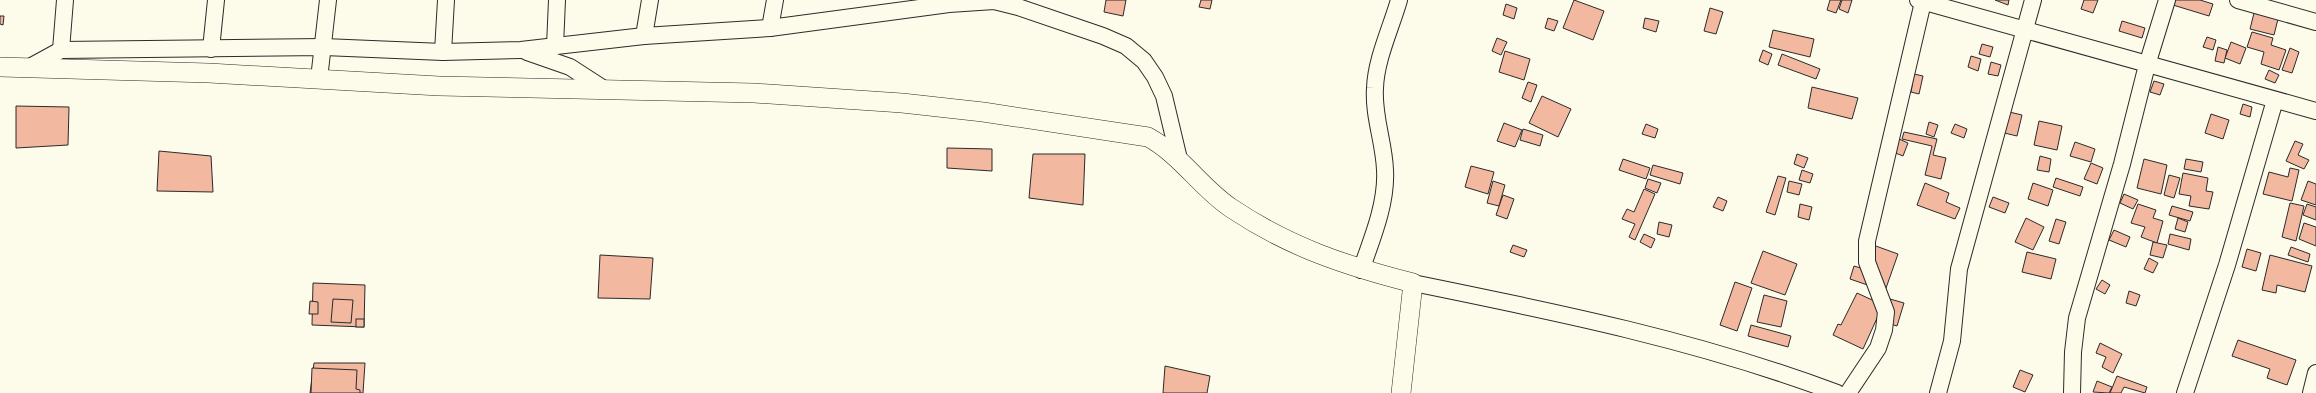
<svg xmlns="http://www.w3.org/2000/svg" width="2316" height="393" viewBox="0 0 2316 393" font-family="'Varela Round',sans-serif">
<rect width="100%" height="100%" fill="#fdfbea"/>
<g fill="#f2b8a0" stroke="#2b2b2b">
<polygon points="1106,0 1126,0 1123,16 1104,12"/>
<polygon points="1201,0 1212,0 1210,9 1199,7"/>
<polygon points="1574,0 1604,11 1593,40 1563,28"/>
<polygon points="1830,0 1841,0 1836,13 1827,10"/>
<polygon points="1842,0 1852,0 1848,13 1839,9"/>
<polygon points="1995,0 2009,0 2008,5"/>
<polygon points="2084,0 2098,0 2093,13 2081,9"/>
<polygon points="2174,0 2200,0 2213,4 2209,16 2173,5"/>
<polygon points="1506,4 1517,8 1514,19 1503,15"/>
<polygon points="1710,8 1723,12 1716,34 1704,31"/>
<polygon points="2254,13 2278,19 2274,35 2250,29"/>
<polygon points="0,16 4,16 3,25 0,24"/>
<polygon points="1548,18 1558,21 1554,31 1545,28"/>
<polygon points="1645,18 1659,21 1656,32 1643,28"/>
<polygon points="2122,21 2145,28 2142,38 2119,31"/>
<polygon points="1773,30 1814,39 1810,57 1769,47"/>
<polygon points="2252,32 2273,38 2271,45 2286,50 2279,70 2261,64 2264,52 2247,47"/>
<polygon points="2207,37 2216,40 2213,50 2203,47"/>
<polygon points="1497,38 1507,42 1501,55 1492,51"/>
<polygon points="2231,42 2246,48 2240,64 2225,58"/>
<polygon points="1982,44 1993,47 1990,57 1979,54"/>
<polygon points="2218,47 2227,50 2224,63 2215,61"/>
<polygon points="2290,48 2299,52 2292,73 2282,70"/>
<polygon points="1763,50 1772,54 1768,65 1759,61"/>
<polygon points="1505,51 1530,59 1524,80 1499,72"/>
<polygon points="1782,54 1820,69 1816,79 1778,65"/>
<polygon points="1971,56 1981,59 1978,71 1968,67"/>
<polygon points="1991,62 2001,65 1998,76 1988,74"/>
<polygon points="2269,70 2279,75 2275,83 2265,79"/>
<polygon points="1914,74 1923,76 1919,94 1911,92"/>
<polygon points="2154,81 2164,84 2160,95 2150,92"/>
<polygon points="1528,82 1537,85 1531,102 1522,98"/>
<polygon points="1812,87 1858,98 1852,119 1808,108"/>
<polygon points="1542,96 1571,109 1558,137 1529,123"/>
<polygon points="2243,104 2252,107 2250,117 2240,114"/>
<polygon points="16,106 69,107 68,145 16,148"/>
<polygon points="2005,111 2022,115 2017,136 2000,132"/>
<polygon points="2211,114 2229,120 2223,139 2205,133"/>
<polygon points="2039,121 2062,126 2057,150 2034,145"/>
<polygon points="1929,122 1938,125 1934,137 1926,134"/>
<polygon points="1504,123 1522,130 1515,147 1497,141"/>
<polygon points="1646,124 1658,129 1655,138 1642,134"/>
<polygon points="1955,124 1967,129 1964,138 1951,133"/>
<polygon points="1523,129 1543,135 1540,146 1520,140"/>
<polygon points="1904,132 1937,139 1933,155 1946,158 1941,179 1925,175 1932,146 1902,139"/>
<polygon points="1899,139 1908,143 1903,156 1893,152"/>
<polygon points="2295,141 2303,144 2298,155 2309,160 2304,169 2286,161"/>
<polygon points="2075,142 2095,149 2091,162 2070,156"/>
<polygon points="947,148 992,149 992,171 947,168"/>
<polygon points="159,151 211,156 213,192 157,191"/>
<polygon points="1033,154 1085,154 1083,205 1029,198"/>
<polygon points="1797,154 1808,158 1804,168 1794,164"/>
<polygon points="2040,156 2051,159 2049,172 2037,170"/>
<polygon points="1623,159 1650,168 1646,179 1619,170"/>
<polygon points="2144,159 2167,165 2161,194 2137,188"/>
<polygon points="2186,159 2203,162 2201,172 2184,169"/>
<polygon points="2091,163 2103,168 2097,184 2084,179"/>
<polygon points="1653,165 1683,173 1680,184 1650,175"/>
<polygon points="1471,166 1494,172 1488,194 1465,187"/>
<polygon points="2290,168 2299,170 2292,201 2263,194 2269,172 2288,177"/>
<polygon points="1802,170 1813,174 1810,183 1799,180"/>
<polygon points="2183,173 2208,178 2206,191 2213,192 2209,209 2189,206 2191,196 2179,194"/>
<polygon points="2169,175 2180,178 2174,198 2164,195"/>
<polygon points="1778,176 1786,178 1775,215 1766,212"/>
<polygon points="2056,178 2083,187 2080,196 2053,187"/>
<polygon points="1648,179 1661,183 1657,193 1645,188"/>
<polygon points="1493,181 1505,185 1499,206 1487,203"/>
<polygon points="1789,181 1802,184 1799,195 1787,192"/>
<polygon points="2308,181 2316,184 2316,205 2301,200"/>
<polygon points="1925,183 1949,193 1946,202 1960,208 1955,219 1917,205"/>
<polygon points="2033,183 2053,190 2048,206 2028,199"/>
<polygon points="1644,189 1655,194 1635,240 1629,237 1635,224 1622,219 1627,209 1634,212"/>
<polygon points="2124,194 2138,200 2133,209 2120,203"/>
<polygon points="1503,195 1514,199 1507,219 1496,215"/>
<polygon points="1718,197 1727,201 1723,211 1713,207"/>
<polygon points="1993,197 2009,203 2005,213 1989,207"/>
<polygon points="2290,203 2304,206 2296,241 2282,237"/>
<polygon points="1800,204 1812,207 1809,220 1798,217"/>
<polygon points="2138,204 2156,210 2153,218 2163,221 2157,243 2141,237 2145,227 2131,223"/>
<polygon points="2307,204 2316,207 2316,220 2303,215"/>
<polygon points="2172,206 2193,212 2190,221 2169,215"/>
<polygon points="2026,218 2044,227 2033,250 2015,242"/>
<polygon points="2178,218 2188,222 2185,232 2175,229"/>
<polygon points="2056,219 2066,222 2059,244 2049,241"/>
<polygon points="1659,222 1672,225 1669,237 1657,234"/>
<polygon points="2304,223 2316,227 2316,246 2299,239"/>
<polygon points="2114,230 2130,237 2126,247 2109,240"/>
<polygon points="1644,234 1655,239 1651,248 1640,242"/>
<polygon points="2170,234 2191,239 2189,250 2168,244"/>
<polygon points="2153,242 2167,245 2163,258 2150,255"/>
<polygon points="1513,245 1527,250 1524,257 1510,252"/>
<polygon points="1873,245 1898,254 1885,291 1850,279 1854,266 1864,269"/>
<polygon points="2291,247 2310,254 2308,262 2288,255"/>
<polygon points="2247,249 2261,253 2256,271 2242,267"/>
<polygon points="1763,251 1797,264 1785,295 1751,283"/>
<polygon points="2027,252 2056,259 2051,279 2022,272"/>
<polygon points="600,255 653,258 650,299 598,298"/>
<polygon points="2270,255 2312,266 2305,292 2277,285 2276,293 2262,290"/>
<polygon points="2149,258 2158,263 2153,273 2144,269"/>
<polygon points="2102,280 2110,285 2105,294 2096,289"/>
<polygon points="1735,282 1752,288 1737,331 1720,325"/>
<polygon points="313,283 365,285 364,327 312,325"/>
<polygon points="2129,291 2140,295 2136,306 2126,303"/>
<polygon points="1857,293 1883,305 1863,349 1833,335 1838,324 1841,325"/>
<polygon points="1764,295 1787,301 1781,327 1757,322"/>
<polygon points="333,299 353,300 351,323 331,322"/>
<polygon points="1890,299 1904,303 1897,326 1883,322"/>
<polygon points="310,301 318,302 318,314 309,314"/>
<rect x="356" y="319" width="8" height="8"/>
<polygon points="1751,325 1791,336 1788,347 1748,336"/>
<polygon points="2238,340 2296,360 2287,385 2267,378 2270,369 2232,356"/>
<polygon points="2100,343 2122,354 2113,373 2102,367 2106,357 2096,353"/>
<polygon points="314,363 365,363 363,393 310,393"/>
<polygon points="1165,366 1210,376 1207,393 1163,393"/>
<polygon points="312,368 357,370 356,389 360,390 360,393 311,393"/>
<polygon points="2020,370 2033,375 2025,392 2013,387"/>
<polygon points="2117,376 2147,387 2145,393 2124,387 2121,393 2110,393"/>
<polygon points="2097,381 2112,387 2109,393 2093,392"/>
</g>
<g fill="none" stroke-linecap="round" stroke-linejoin="round">
<g stroke="#2b2b2b" stroke-width="18">
<g id="minor">
<polyline points="1918,0 2316,111"/>
<polyline points="2238,0 2316,22"/>
<polyline points="770,28 775,0"/>
<polyline points="644,36 650,0"/>
<polyline points="555,46 557,0"/>
<polyline points="211,49 216,0"/>
<polyline points="61,50 65,0"/>
<polyline points="443,52 446,0"/>
<polyline points="527,52 570,67 604,89"/>
<polyline points="28,68 61,50 324,47 443,52 521,50 644,36 770,28 949,4 994,1 1018,7 1103,36 1126,46 1144,61 1155,77 1164,96 1179,159"/>
<polyline points="319,79 328,0"/>
<path d="M1361,270c11,-31 26,-67 24,-100 -1,-28 -12,-54 -10,-82 1,-29 16,-60 24,-88"/>
<path d="M1413,283c143,29 286,58 424,110"/>
<polyline points="1848,393 1878,348 1884,330 1886,312 1867,262 1867,241 1923,2"/>
<polyline points="1938,393 1952,341 1959,269 2033,0"/>
<polyline points="2072,393 2073,352 2077,318 2122,164 2147,65 2167,0"/>
<polyline points="2185,393 2227,265 2275,100"/>
<polyline points="2311,393 2316,373"/>
</g>
</g>
<g stroke="#2b2b2b" stroke-width="20">
<path id="tertiary" d="M0,67l209,6 230,13 315,7 148,10 81,9 165,25c33,18 53,51 83,71 58,39 115,58 182,75l-12,110"/>
</g>
<use href="#minor" stroke="#fdfbea" stroke-width="16"/>
<use href="#tertiary" stroke="#fdfbea" stroke-width="19"/>
</g>
</svg>
